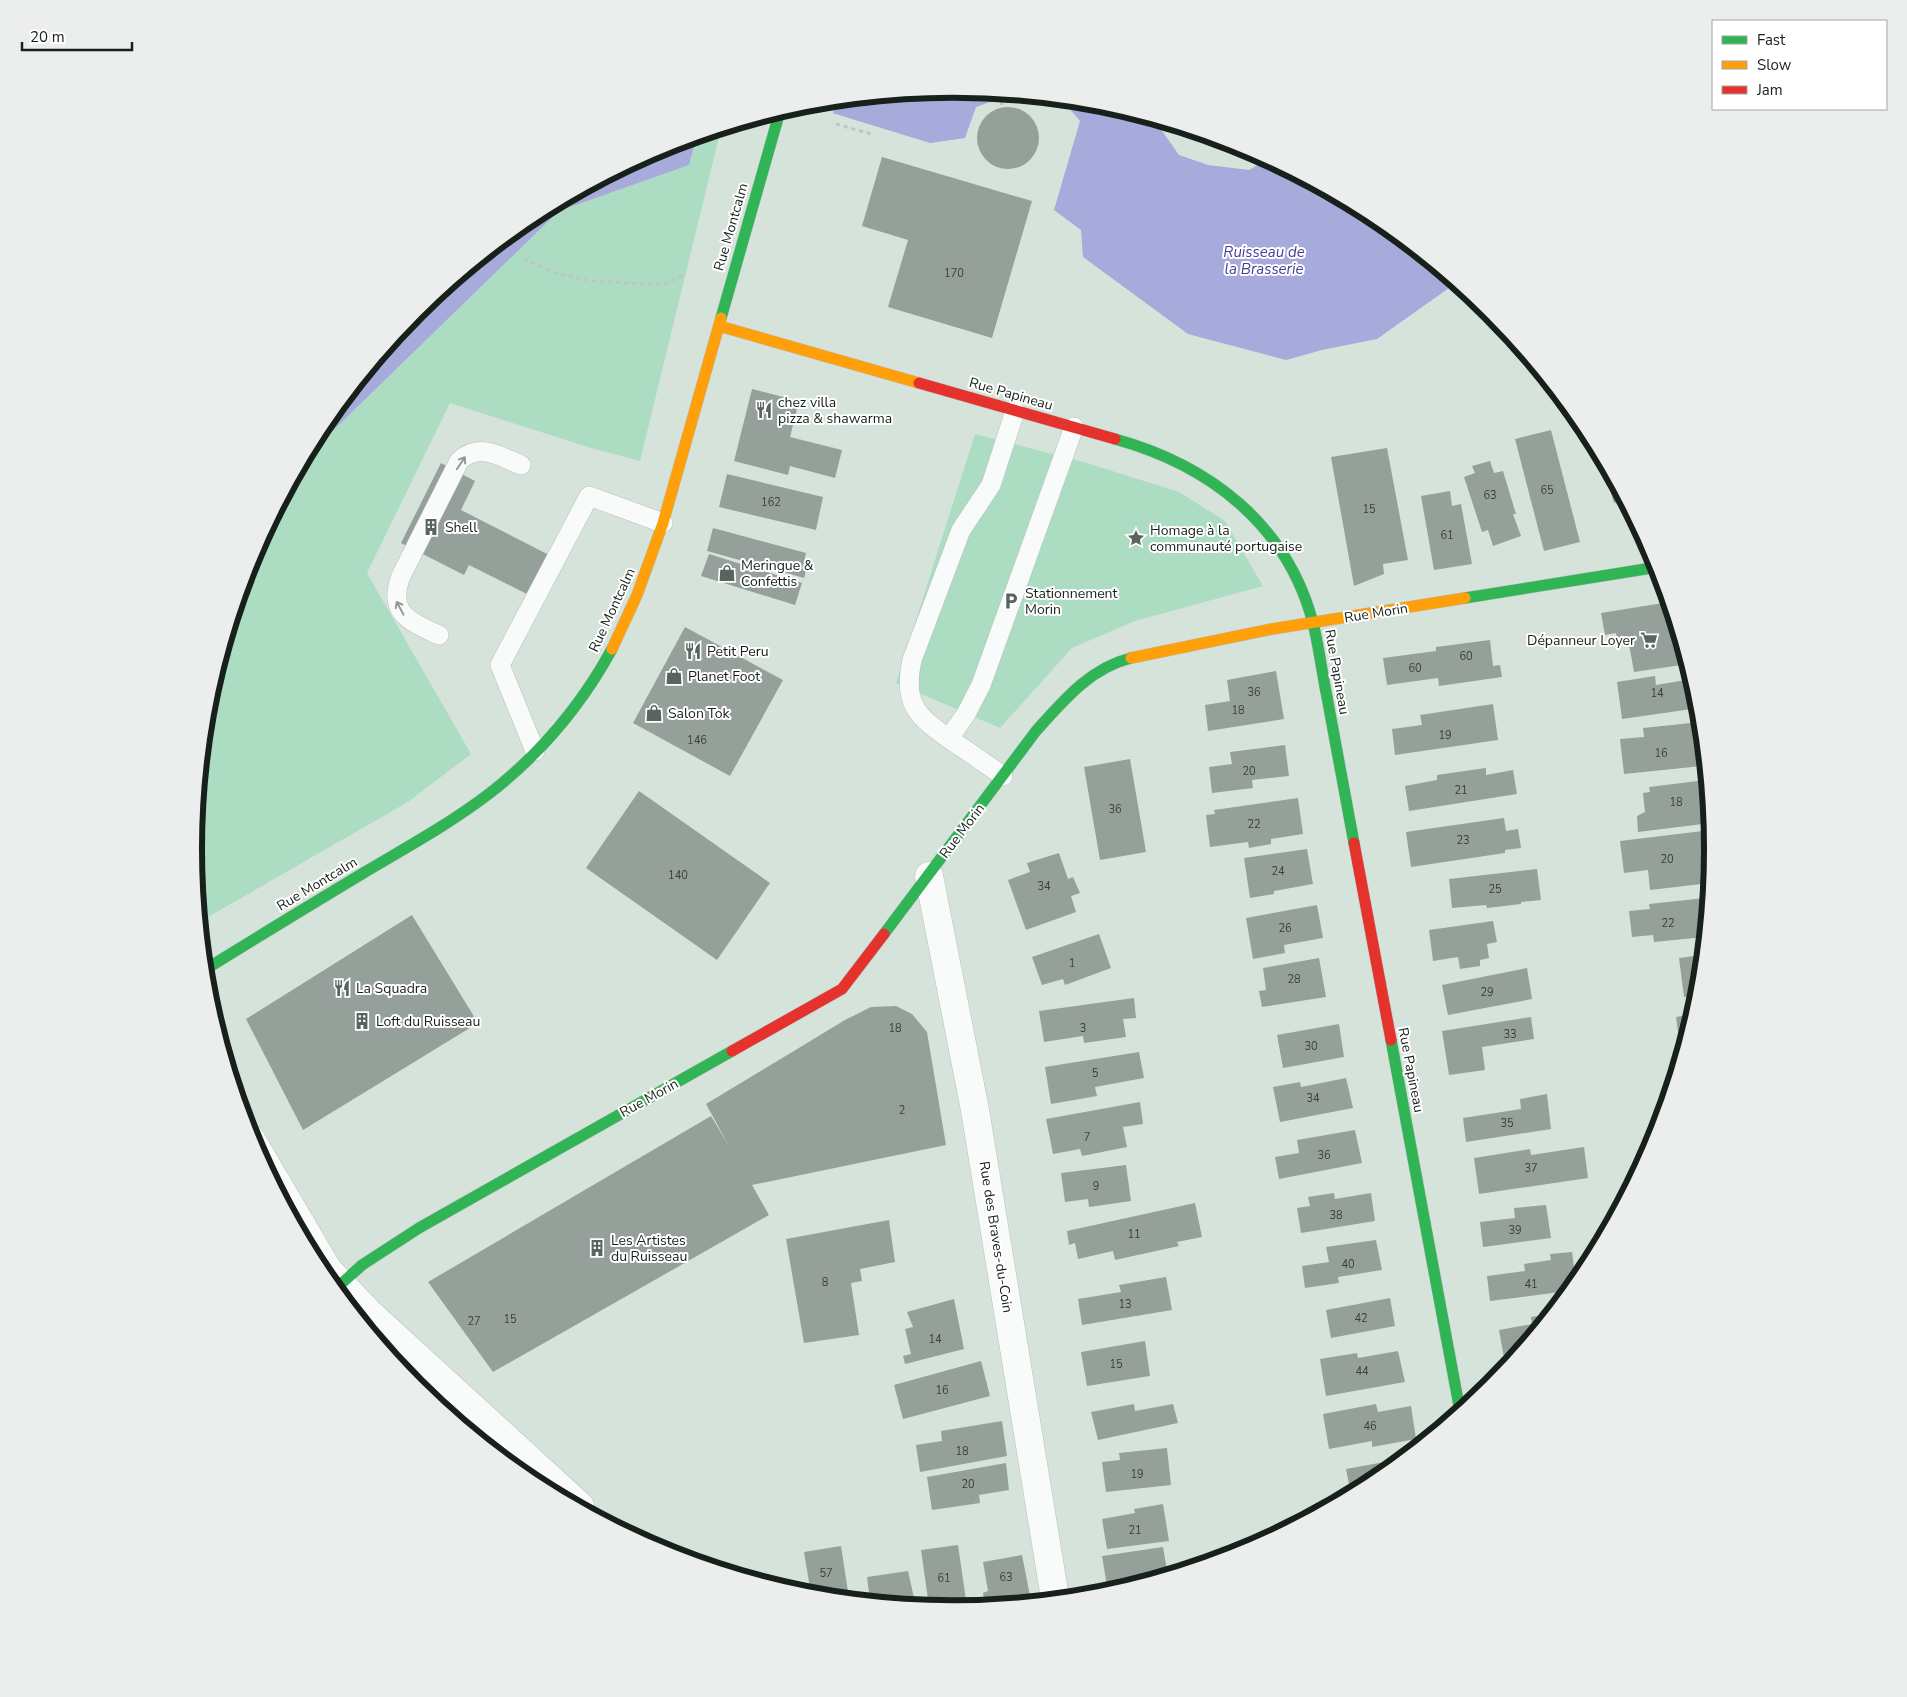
<svg xmlns="http://www.w3.org/2000/svg" width="1907" height="1697" viewBox="0 0 1907 1697" font-family="'Nunito Sans',sans-serif">
<rect width="100%" height="100%" fill="#d6e3db"/>
<g fill="#acddc2">
<polygon points="721,129 640,461 591,448 450,403 367,573 471,754 408,802 201,921 194,848 208,700 252,557 307,454 312,451 559,211 689,165 697,136"/>
<polygon points="975,434 1087,463 1179,492 1225,521 1263,586 1135,621 1072,648 1000,728 896,683"/>
</g>
<g fill="#a6abdb">
<polygon points="954,89 1012,94 976,107 965,138 930,143 803,104"/>
<polygon points="1061,99 1102,103 1126,111 1160,128 1179,155 1208,165 1249,170 1268,159 1376,217 1456,283 1377,339 1322,350 1286,360 1188,334 1083,257 1081,230 1054,210 1080,121"/>
<polygon points="697,136 689,165 559,211 312,451 307,454 322,426 416,311 532,217 663,146"/>
</g>
<polygon fill="#d6e3db" points="837,100 832,116 800,105 806,103"/>
<g fill="#96a09a">
<circle cx="1008" cy="138" r="31"/>
<polygon points="882,157 1032,201 992,338 888,307 908,240 862,226"/>
<polygon points="752,389 799,401 790,437 842,450 835,478 790,466 788,475 734,461"/>
<polygon points="1551,430 1580,542 1544,551 1515,439"/>
<polygon points="1387,448 1408,560 1383,564 1384,574 1354,586 1331,457"/>
<polygon points="1490,461 1494,473 1503,471 1516,514 1513,514 1521,536 1493,546 1488,530 1482,532 1464,477 1475,473 1472,466"/>
<polygon points="441,463 475,481 461,510 551,556 531,596 469,565 464,575 401,543"/>
<polygon points="727,474 823,497 816,530 719,507"/>
<polygon points="1611,476 1636,521 1629,524 1621,501 1614,503 1606,477"/>
<polygon points="1450,491 1452,506 1461,504 1472,564 1434,570 1421,496"/>
<polygon points="713,528 806,553 804,562 808,563 804,578 707,551"/>
<polygon points="709,554 802,583 795,605 701,576"/>
<polygon points="1669,602 1688,664 1634,672 1629,644 1618,646 1616,633 1605,635 1601,613"/>
<polygon points="685,627 783,680 730,776 633,723"/>
<polygon points="1490,640 1493,666 1500,665 1502,677 1439,686 1438,678 1387,685 1383,658 1436,651 1436,647"/>
<polygon points="1276,671 1284,719 1208,731 1205,705 1230,701 1227,680"/>
<polygon points="1655,676 1656,685 1692,679 1699,708 1622,719 1617,682"/>
<polygon points="1493,704 1498,740 1395,755 1392,729 1422,725 1420,715"/>
<polygon points="1701,722 1702,737 1699,737 1702,766 1624,774 1620,739 1644,737 1643,728"/>
<polygon points="1285,745 1289,776 1252,780 1253,788 1212,793 1209,767 1232,764 1230,752"/>
<polygon points="1130,759 1146,852 1100,860 1084,767"/>
<polygon points="1486,768 1486,775 1513,770 1517,794 1409,811 1405,786 1437,780 1437,775"/>
<polygon points="1706,780 1711,823 1638,832 1637,816 1645,812 1643,793 1650,792 1649,787"/>
<polygon points="639,791 770,883 717,960 586,868"/>
<polygon points="1298,798 1303,834 1271,839 1271,844 1249,848 1248,842 1210,847 1206,815 1215,814 1214,810"/>
<polygon points="1504,818 1506,831 1518,829 1521,848 1505,850 1505,853 1411,867 1406,832"/>
<polygon points="1711,830 1713,849 1710,883 1650,890 1648,870 1624,873 1620,841"/>
<polygon points="1307,849 1313,884 1274,891 1274,894 1250,898 1244,858"/>
<polygon points="1059,853 1068,879 1073,877 1080,893 1071,896 1076,912 1026,930 1008,880 1030,872 1027,863"/>
<polygon points="1537,869 1541,900 1521,902 1521,904 1487,908 1486,905 1452,908 1449,879"/>
<polygon points="1705,898 1706,907 1708,906 1705,937 1654,942 1653,935 1632,937 1629,911 1650,909 1649,904"/>
<polygon points="1317,905 1323,938 1284,945 1285,953 1253,959 1246,918"/>
<polygon points="412,915 478,1023 303,1130 246,1019"/>
<polygon points="1493,921 1497,942 1487,944 1489,958 1480,960 1480,966 1460,969 1458,957 1433,961 1429,930"/>
<polygon points="1099,934 1111,968 1065,985 1063,979 1042,985 1032,957"/>
<polygon points="1703,955 1699,995 1684,997 1679,958"/>
<polygon points="1319,958 1326,997 1262,1007 1259,991 1266,990 1263,968"/>
<polygon points="1527,968 1532,999 1448,1015 1442,985"/>
<polygon points="1134,998 1136,1018 1123,1019 1126,1037 1084,1043 1083,1036 1044,1042 1039,1011"/>
<polygon points="896,1006 912,1014 927,1032 946,1145 752,1185 769,1215 493,1372 428,1282 711,1116 729,1146 706,1104 845,1020 871,1007"/>
<polygon points="1693,1014 1687,1034 1681,1055 1676,1017"/>
<polygon points="1531,1017 1534,1039 1482,1047 1485,1070 1449,1075 1442,1031"/>
<polygon points="1339,1024 1344,1057 1283,1068 1277,1035"/>
<polygon points="1139,1052 1144,1078 1095,1087 1097,1096 1051,1104 1045,1067"/>
<polygon points="1346,1078 1353,1108 1280,1122 1273,1087 1300,1082 1301,1087"/>
<polygon points="1547,1094 1551,1129 1466,1142 1463,1118 1521,1109 1520,1099"/>
<polygon points="1140,1102 1143,1124 1123,1127 1127,1147 1082,1156 1080,1149 1053,1154 1046,1119"/>
<polygon points="1355,1130 1362,1163 1279,1179 1275,1157 1299,1153 1297,1140"/>
<polygon points="1584,1147 1588,1178 1479,1194 1474,1158 1530,1149 1531,1155"/>
<polygon points="1126,1165 1131,1201 1089,1207 1088,1199 1065,1202 1061,1173"/>
<polygon points="1334,1193 1335,1199 1371,1193 1375,1221 1301,1233 1297,1208 1310,1206 1308,1197"/>
<polygon points="1195,1203 1202,1237 1177,1242 1179,1246 1115,1260 1113,1251 1078,1259 1075,1243 1069,1245 1067,1231"/>
<polygon points="1546,1205 1551,1238 1483,1247 1480,1222 1515,1218 1514,1208"/>
<polygon points="889,1220 895,1262 860,1269 862,1281 851,1283 859,1335 804,1343 786,1239"/>
<polygon points="1376,1240 1382,1270 1338,1277 1339,1283 1305,1288 1302,1266 1329,1262 1326,1247"/>
<polygon points="1572,1252 1574,1268 1582,1266 1583,1273 1568,1291 1490,1301 1487,1276 1525,1271 1524,1264 1551,1260 1550,1254"/>
<polygon points="1166,1277 1172,1310 1082,1325 1078,1299 1121,1292 1119,1285"/>
<polygon points="1390,1298 1395,1326 1331,1338 1326,1310"/>
<polygon points="954,1299 964,1349 905,1364 903,1356 911,1354 905,1329 913,1327 907,1312"/>
<polygon points="1550,1314 1515,1356 1504,1358 1499,1330 1532,1324 1531,1317"/>
<polygon points="1145,1341 1150,1376 1087,1386 1081,1352"/>
<polygon points="1398,1351 1405,1382 1326,1396 1320,1359 1357,1353 1358,1358"/>
<polygon points="981,1361 990,1396 903,1419 894,1385"/>
<polygon points="1134,1404 1135,1411 1173,1404 1178,1423 1098,1440 1091,1412"/>
<polygon points="1376,1404 1378,1412 1411,1406 1416,1439 1372,1447 1372,1441 1329,1449 1323,1414"/>
<polygon points="1002,1421 1007,1456 920,1472 916,1445 942,1441 941,1431"/>
<polygon points="1167,1448 1171,1485 1106,1492 1102,1462 1120,1460 1119,1453"/>
<polygon points="1401,1459 1375,1480 1351,1494 1346,1469"/>
<polygon points="1006,1463 1009,1490 979,1495 980,1503 932,1510 927,1477"/>
<polygon points="1163,1504 1169,1541 1107,1549 1102,1519 1135,1513 1134,1509"/>
<polygon points="958,1545 967,1607 953,1608 929,1606 921,1550"/>
<polygon points="841,1546 849,1598 811,1594 804,1552"/>
<polygon points="1163,1547 1167,1570 1187,1568 1108,1592 1102,1556"/>
<polygon points="1022,1555 1031,1601 985,1605 983,1593 988,1591 983,1562"/>
<polygon points="908,1571 914,1598 908,1599 909,1604 870,1600 867,1577"/>
<polygon points="793,1580 794,1590 770,1583"/>
</g>
<g fill="none" stroke-linecap="round" stroke-linejoin="round">
<g stroke="#b6c1bb" stroke-width="20">
<g id="lane">
<path d="M439,635c-30,-14 -52,-22 -38,-59l58,-115c21,-19 40,-5 62,4"/>
<polyline points="949,738 966,714 981,685 1074,427"/>
<polyline points="535,751 500,665 589,496 663,523"/>
<path d="M1003,776c-17,-12 -34,-24 -51,-35 -34,-24 -50,-36 -40,-81l49,-130 30,-45 24,-74"/>
</g>
</g>
<g stroke="#b6c1bb" stroke-width="29">
<g id="street">
<polyline points="929,876 975,1110 1055,1598"/>
<polyline points="251,1139 328,1270 368,1312 580,1506"/>
</g>
</g>
<g stroke="#b6c1bb" stroke-width="12">
<g id="fast">
<polyline points="721,318 780,111"/>
<path d="M1115,439c94,26 172,85 198,184 6,24 9,50 14,74 9,49 18,97 27,146"/>
<polyline points="1465,598 1658,567"/>
<path d="M884,934l152,-203c27,-30 54,-63 95,-73"/>
<path d="M206,969c53,-33 106,-65 159,-97 42,-25 86,-49 125,-79 50,-39 92,-89 122,-144"/>
<polyline points="1391,1040 1460,1411"/>
<polyline points="341,1284 362,1265 419,1228 732,1051"/>
</g>
</g>
<g stroke="#b6c1bb" stroke-width="12">
<g id="slow">
<polyline points="719,326 919,383"/>
<polyline points="612,649 637,595 663,523 721,318"/>
<polyline points="1131,658 1272,629 1465,598"/>
</g>
</g>
<g stroke="#b6c1bb" stroke-width="12">
<g id="jam">
<polyline points="919,383 1115,439"/>
<polyline points="1354,843 1391,1040"/>
<polyline points="732,1051 842,989 884,934"/>
</g>
</g>
<g stroke="#c0c4c2" stroke-width="3" stroke-dasharray="4 4" stroke-linecap="butt">
<polyline points="1001,105 1005,94"/>
<polyline points="836,124 871,134"/>
<polyline points="524,259 555,273 586,280 625,283 664,284 686,274"/>
</g>
<use href="#lane" stroke="#f9fbfa" stroke-width="19"/>
<use href="#street" stroke="#f9fbfa" stroke-width="28"/>
<use href="#fast" stroke="#30b455" stroke-width="11"/>
<use href="#slow" stroke="#ff9f0a" stroke-width="11"/>
<use href="#jam" stroke="#e5322d" stroke-width="11"/>
</g>
<defs><path id="oneway-shaft" d="M-6 0H5M1.5-3L5.5 0L1.5 3" fill="none" stroke-width="1.6" stroke-linecap="round" stroke-linejoin="round" transform="scale(1.25)"/></defs>
<g stroke="#939896">
<use href="#oneway-shaft" transform="translate(461 463) rotate(-56)"/>
<use href="#oneway-shaft" transform="translate(400 608) rotate(-118)"/>
</g>
<defs>
<g id="restaurant-bare" transform="scale(1.35)"><path d="M-5-6h1v4h1v-4h1v4h1v-4h1v5L-1.5 .5V6h-2V.5L-5-1ZM5-6V6H3V1.5H1.5Q1.5-4 5-6Z" fill="#5a645e" stroke="#fff" stroke-width="2.5" paint-order="stroke"/></g>
<g id="building-bare" transform="scale(1.35)"><path d="M-4-6H4V6H1V3H-1V6H-4ZM-2.5-4.3h1.7v1.8h-1.7ZM.8-4.3h1.7v1.8H.8ZM-2.5-1h1.7V.8h-1.7ZM.8-1h1.7V.8H.8Z" fill="#5a645e" stroke="#fff" stroke-width="2.5" paint-order="stroke"/></g>
<g id="sight-bare" transform="scale(1.35)"><path d="M0-6L1.8-2.2L6-1.7L2.9 1.2L3.7 5.4L0 3.3L-3.7 5.4L-2.9 1.2L-6-1.7L-1.8-2.2Z" fill="#5a645e" stroke="#fff" stroke-width="2.5" paint-order="stroke"/></g>
<g id="shop-bare" transform="scale(1.35)"><path d="M-5-2.5h2.3a2.7 3.5 0 0 1 5.4 0H5L5.5 6h-11ZM-1.5-2.5h3a1.5 2.3 0 0 0-3 0Z" fill="#5a645e" stroke="#fff" stroke-width="2.5" paint-order="stroke"/></g>
<g id="parking-bare" transform="scale(1.35)"><path d="M-3.5-5.5H1a3.5 3.5 0 0 1 0 7H-1V5.5H-3.5ZM-1-3.4V-.6H.8a1.4 1.4 0 0 0 0-2.8Z" fill="#5a645e" stroke="#fff" stroke-width="2.5" paint-order="stroke"/></g>
<g id="supermarket-bare" transform="scale(1.35)"><path d="M-6-5.5h2.5l.6 2H6L4.5 2H-2.5L-4.4-4H-6ZM-1.5 3.2a1.3 1.3 0 1 0 .1 0ZM3 3.2a1.3 1.3 0 1 0 .1 0Z" fill="#5a645e" stroke="#fff" stroke-width="2.5" paint-order="stroke"/></g>
</defs>
<g fill-rule="evenodd">
<use href="#restaurant-bare" x="764" y="410"/>
<use href="#building-bare" x="431" y="527"/>
<use href="#sight-bare" x="1136" y="538"/>
<use href="#shop-bare" x="727" y="573"/>
<use href="#parking-bare" x="1011" y="601"/>
<use href="#supermarket-bare" x="1649" y="640"/>
<use href="#restaurant-bare" x="693" y="651"/>
<use href="#shop-bare" x="674" y="676"/>
<use href="#shop-bare" x="654" y="713"/>
<use href="#restaurant-bare" x="342" y="988"/>
<use href="#building-bare" x="362" y="1021"/>
<use href="#building-bare" x="597" y="1248"/>
</g>
<g text-anchor="middle" dominant-baseline="central" stroke-width="4" stroke-linejoin="round" paint-order="stroke">
<g font-size="11" fill="#37403b">
<text x="954" y="273">170</text>
<text x="1547" y="490">65</text>
<text x="1490" y="495">63</text>
<text x="771" y="502">162</text>
<text x="1369" y="509">15</text>
<text x="1447" y="535">61</text>
<text x="1466" y="656">60</text>
<text x="1415" y="668">60</text>
<text x="1254" y="692">36</text>
<text x="1657" y="693">14</text>
<text x="1238" y="710">18</text>
<text x="1445" y="735">19</text>
<text x="697" y="740">146</text>
<text x="1661" y="753">16</text>
<text x="1249" y="771">20</text>
<text x="1461" y="790">21</text>
<text x="1676" y="802">18</text>
<text x="1115" y="809">36</text>
<text x="1254" y="824">22</text>
<text x="1463" y="840">23</text>
<text x="1667" y="859">20</text>
<text x="1278" y="871">24</text>
<text x="678" y="875">140</text>
<text x="1044" y="886">34</text>
<text x="1495" y="889">25</text>
<text x="1668" y="923">22</text>
<text x="1285" y="928">26</text>
<text x="1072" y="963">1</text>
<text x="1294" y="979">28</text>
<text x="1487" y="992">29</text>
<text x="895" y="1028">18</text>
<text x="1083" y="1028">3</text>
<text x="1510" y="1034">33</text>
<text x="1311" y="1046">30</text>
<text x="1095" y="1073">5</text>
<text x="1313" y="1098">34</text>
<text x="902" y="1110">2</text>
<text x="1507" y="1123">35</text>
<text x="1087" y="1137">7</text>
<text x="1324" y="1155">36</text>
<text x="1531" y="1168">37</text>
<text x="1096" y="1186">9</text>
<text x="1336" y="1215">38</text>
<text x="1515" y="1230">39</text>
<text x="1134" y="1234">11</text>
<text x="1348" y="1264">40</text>
<text x="825" y="1282">8</text>
<text x="1531" y="1284">41</text>
<text x="1125" y="1304">13</text>
<text x="1361" y="1318">42</text>
<text x="510" y="1319">15</text>
<text x="474" y="1321">27</text>
<text x="935" y="1339">14</text>
<text x="1116" y="1364">15</text>
<text x="1362" y="1371">44</text>
<text x="942" y="1390">16</text>
<text x="1370" y="1426">46</text>
<text x="962" y="1451">18</text>
<text x="1137" y="1474">19</text>
<text x="968" y="1484">20</text>
<text x="1135" y="1530">21</text>
<text x="826" y="1573">57</text>
<text x="1006" y="1577">63</text>
<text x="944" y="1578">61</text>
</g>
<g font-size="14" fill="#17201b" stroke="#fff">
<text transform="translate(731 227) rotate(-74)">Rue Montcalm</text>
<text transform="translate(1011 394) rotate(16)">Rue Papineau</text>
<text transform="translate(612 610) rotate(-65)">Rue Montcalm</text>
<text transform="translate(1376 613) rotate(-9)">Rue Morin</text>
<text transform="translate(1337 672) rotate(80)">Rue Papineau</text>
<text transform="translate(962 831) rotate(-53)">Rue Morin</text>
<text transform="translate(317 884) rotate(-31)">Rue Montcalm</text>
<text transform="translate(1411 1070) rotate(79)">Rue Papineau</text>
<text transform="translate(649 1098) rotate(-29)">Rue Morin</text>
<text transform="translate(996 1237) rotate(81)">Rue des Braves-du-Coin</text>
</g>
<g font-size="14" fill="#17201b" stroke="#fff" text-anchor="start">
<text x="778" y="402">chez villa<tspan x="778" dy="16">pizza &amp; shawarma</tspan></text>
<text x="445" y="527">Shell</text>
<text x="1150" y="530">Homage à la<tspan x="1150" dy="16">communauté portugaise</tspan></text>
<text x="741" y="565">Meringue &amp;<tspan x="741" dy="16">Confettis</tspan></text>
<text x="1025" y="593">Stationnement<tspan x="1025" dy="16">Morin</tspan></text>
<text x="1635" y="640" text-anchor="end">Dépanneur Loyer</text>
<text x="707" y="651">Petit Peru</text>
<text x="688" y="676">Planet Foot</text>
<text x="668" y="713">Salon Tok</text>
<text x="356" y="988">La Squadra</text>
<text x="376" y="1021">Loft du Ruisseau</text>
<text x="611" y="1240">Les Artistes<tspan x="611" dy="16">du Ruisseau</tspan></text>
</g>
<g font-size="15" font-style="italic" fill="#464096" stroke="#fff">
<text x="1264" y="252">Ruisseau de<tspan x="1264" dy="17">la Brasserie</tspan></text>
</g>
</g>
<path d="M0 0H1907V1697H0ZM202 849a751 751 0 1 1 1502 0a751 751 0 1 1-1502 0Z" fill="#eceded" fill-rule="evenodd"/>
<path fill="none" stroke="#17201b" stroke-width="6" d="M202 849a751 751 0 1 1 1502 0a751 751 0 1 1-1502 0Z"/>
<rect x="1712" y="20" width="175" height="90" fill="#ffffff" stroke="#a2a6a4"/>
<rect x="1722" y="36" width="25" height="8" fill="#30b455" stroke="#a2a6a4"/>
<text x="1757" y="45" font-size="15" fill="#17201b">Fast</text>
<rect x="1722" y="61" width="25" height="8" fill="#ff9f0a" stroke="#a2a6a4"/>
<text x="1757" y="70" font-size="15" fill="#17201b">Slow</text>
<rect x="1722" y="86" width="25" height="8" fill="#e5322d" stroke="#a2a6a4"/>
<text x="1757" y="95" font-size="15" fill="#17201b">Jam</text>
<path d="M22 42v8h110v-8" fill="none" stroke="#17201b" stroke-width="2.5"/>
<text x="30" y="42" font-size="15" fill="#17201b" stroke="#ffffff" stroke-width="4" paint-order="stroke">20 m</text>
</svg>
